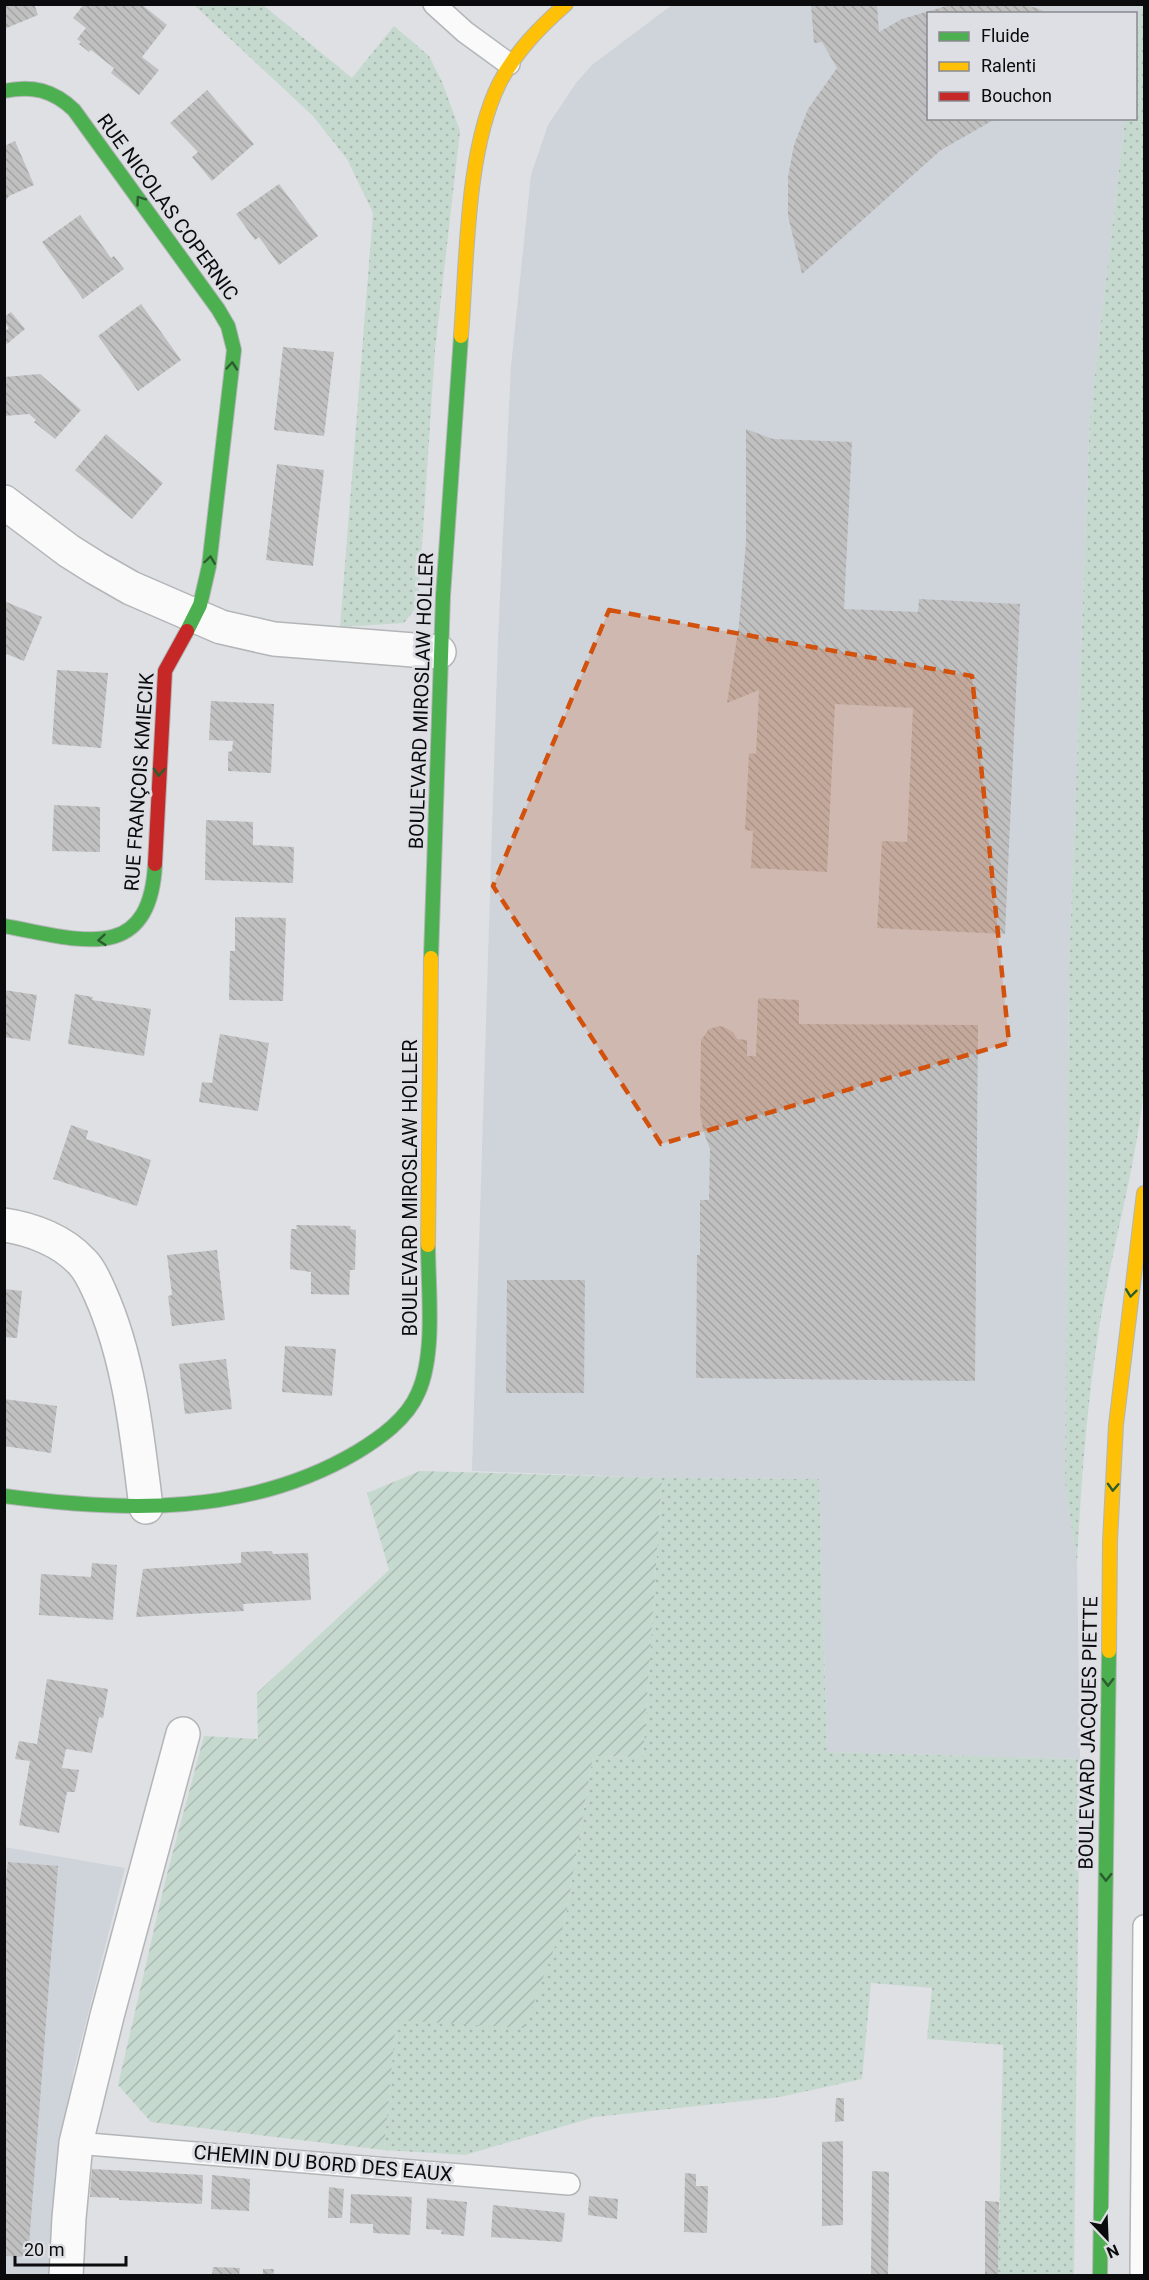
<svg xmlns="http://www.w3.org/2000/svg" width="1149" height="2280" viewBox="0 0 1149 2280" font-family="Roboto,sans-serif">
<defs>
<pattern id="grass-dots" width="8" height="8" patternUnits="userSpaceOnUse" patternTransform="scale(1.5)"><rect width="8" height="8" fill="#c6d9cf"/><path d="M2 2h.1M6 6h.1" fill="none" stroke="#a9b9b1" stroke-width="1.8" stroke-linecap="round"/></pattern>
<pattern id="garden-furrows" width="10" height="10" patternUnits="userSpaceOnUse" patternTransform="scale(1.5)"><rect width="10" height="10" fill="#c6d9cf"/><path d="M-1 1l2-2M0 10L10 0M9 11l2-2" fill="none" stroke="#a9b9b1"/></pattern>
<pattern id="building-back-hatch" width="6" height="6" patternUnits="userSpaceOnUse" patternTransform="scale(1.5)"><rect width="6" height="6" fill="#c0c0c1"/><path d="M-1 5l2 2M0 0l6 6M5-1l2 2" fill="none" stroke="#a4a4a5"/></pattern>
</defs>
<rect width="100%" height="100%" fill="#dee0e3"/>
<g fill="#cfd3da">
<polygon points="672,5 1141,5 1136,44 1136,14 928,14 928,118 1125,119 1090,416 1069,968 1065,1482 1077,1563 1080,1759 827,1752 819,1479 662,1478 472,1471 498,639 511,366 531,175 548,125 576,83 592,65"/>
<polygon points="4,1847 125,1868 73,2073 56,2275 5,2275"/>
</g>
<g fill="url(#grass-dots)">
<path d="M1144,4v1084c-8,79 -31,155 -44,234 -13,80 -19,160 -23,241l-12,-81 4,-514 21,-552 35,-297 11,-1v-74l5,-39z"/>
<polygon points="194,5 263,5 352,78 394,26 429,56 443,84 460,131 435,350 418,605 404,623 340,627 373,213 347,159 313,116"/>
<polygon points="662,1478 819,1479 827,1752 1080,1759 1074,2275 998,2275 1003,2045 927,2039 932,1988 871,1983 862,2079 780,2097 595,2117 465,2155 384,2150 396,2019 565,1920 593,1756 643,1757"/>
</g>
<polygon fill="url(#garden-furrows)" points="420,1471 662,1478 643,1757 593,1756 565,1920 524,2028 396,2020 384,2150 151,2122 118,2085 166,1878 204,1736 258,1739 257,1693 389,1570 367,1493"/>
<g fill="url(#building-back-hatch)">
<polygon points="4,4 34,4 38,15 4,29"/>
<polygon points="84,4 141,4 167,25 142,57 159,70 139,95 111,73 114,68 91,50 89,52 79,44 81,42 77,39 86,28 73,18"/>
<polygon points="811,4 877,4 879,32 902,19 953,4 1018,4 1037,8 1049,14 928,14 928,118 997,118 941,150 802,274 788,216 788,177 794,145 808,109 837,68 822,42 814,43"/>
<polygon points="207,90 254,144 212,181 192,157 198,152 170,123"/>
<polygon points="15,141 34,185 9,196 4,203 4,146"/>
<polygon points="279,184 318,236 279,265 259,237 255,240 236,214"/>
<polygon points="80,215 111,258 114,256 124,269 83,299 42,242"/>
<polygon points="141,304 181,360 138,391 98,336"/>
<polygon points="11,312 25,329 7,344 4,340 4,332 9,328 4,322 4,317"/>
<polygon points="283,347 334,352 324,436 274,430"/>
<polygon points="40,374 81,410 55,439 34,422 36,420 29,414 4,416 4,377"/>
<polygon points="746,429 773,439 852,442 844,609 918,612 919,599 1020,604 1005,934 877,928 882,841 907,842 913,708 835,704 827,872 751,868 753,831 745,830 749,753 756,754 759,690 727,703 739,624 746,542"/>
<polygon points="106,434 163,483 132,519 75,470"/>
<polygon points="277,464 324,470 313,566 266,560"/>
<polygon points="4,601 42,617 24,661 4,653"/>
<polygon points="57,670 108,673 101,748 52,744"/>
<polygon points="211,701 274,704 271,773 228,771 228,752 232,751 233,741 209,740"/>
<polygon points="54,805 100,807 100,852 52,851"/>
<polygon points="206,820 253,822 253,845 294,847 293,883 205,880"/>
<polygon points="235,917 286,918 283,1001 229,1000 230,951 235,951"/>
<polygon points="4,990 37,995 30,1041 4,1037"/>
<polygon points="75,994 93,997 92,1000 151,1009 144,1056 68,1044"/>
<polygon points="758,998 799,1000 799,1024 978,1025 975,1381 696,1378 697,1255 700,1255 700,1200 709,1200 710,1149 703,1130 700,1112 701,1040 709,1029 719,1026 724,1027 733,1032 737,1039 747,1040 747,1056 756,1056"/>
<polygon points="220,1034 269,1043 258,1111 199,1102 202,1082 212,1083"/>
<polygon points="71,1125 88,1131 86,1139 151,1160 137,1206 53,1179"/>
<polygon points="296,1225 351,1226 350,1229 356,1230 355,1270 350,1270 349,1295 311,1294 311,1272 290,1269 291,1229 297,1229"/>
<polygon points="217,1250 225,1320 172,1326 168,1296 172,1295 167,1255"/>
<polygon points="507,1280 585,1280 584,1393 506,1393"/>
<polygon points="4,1289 22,1291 17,1338 4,1337"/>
<polygon points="285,1346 336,1349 332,1396 282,1392"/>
<polygon points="226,1359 232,1409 185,1414 179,1364"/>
<polygon points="4,1399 57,1406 51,1453 4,1446"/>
<polygon points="272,1551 273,1554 308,1553 311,1600 243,1604 244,1611 136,1617 143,1569 241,1563 241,1552"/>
<polygon points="92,1563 117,1565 113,1620 39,1615 41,1574 91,1577"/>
<polygon points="47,1679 108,1689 103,1718 99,1717 92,1753 66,1749 62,1768 79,1770 75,1792 67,1792 59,1833 19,1825 30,1761 15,1759 19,1741 37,1744"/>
<polygon points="8,1862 58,1866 28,2257 4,2256 4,1895"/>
<polygon points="836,2098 844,2098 844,2121 835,2122"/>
<polygon points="843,2141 843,2225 822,2226 822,2142"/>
<polygon points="92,2169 203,2175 202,2204 119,2200 119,2198 90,2197"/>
<polygon points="872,2171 889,2172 888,2276 871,2276"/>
<polygon points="685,2173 696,2174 696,2186 708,2186 707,2233 684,2232"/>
<polygon points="212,2175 250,2179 249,2211 211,2209"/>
<polygon points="329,2187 344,2189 342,2218 328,2218"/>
<polygon points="351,2194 412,2197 410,2235 373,2233 373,2224 350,2223"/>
<polygon points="589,2196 618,2199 617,2219 588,2215"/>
<polygon points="427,2198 467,2202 464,2236 441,2234 442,2230 426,2229"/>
<polygon points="985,2201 999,2202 998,2276 985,2276"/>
<polygon points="493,2205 565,2213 562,2242 491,2237"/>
<polygon points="213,2267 240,2268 239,2276 212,2276"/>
<polygon points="263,2269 274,2269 273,2276 263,2276"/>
</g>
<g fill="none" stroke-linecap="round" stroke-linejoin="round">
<g stroke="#b3b5b7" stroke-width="24">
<g id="lane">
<polyline points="434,4 465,32 509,64"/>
<polyline points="76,2143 569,2184"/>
<polyline points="1141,2276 1144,1926"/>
</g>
</g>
<g stroke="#b3b5b7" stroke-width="36">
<g id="street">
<polyline points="4,502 69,551 96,568 131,588 221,627 274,639 439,652"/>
<path d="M4,1225c28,4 59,16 78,37 8,8 13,20 18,31 30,67 37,142 46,214"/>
<polyline points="66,2276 69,2218 76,2143 107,2016 183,1734"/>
</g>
</g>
<g stroke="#b3b5b7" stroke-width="16">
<g id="fast">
<path d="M4,91c28,-6 49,-1 70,19l144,199 10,17 6,24 -25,216 -9,39 -13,26"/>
<path d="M4,926c71,12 146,42 151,-62"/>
<polyline points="431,958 443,596 461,336"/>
<path d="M4,1496c120,16 245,20 353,-44 23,-14 50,-33 61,-59 18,-39 10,-105 10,-148"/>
<polyline points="1100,2276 1109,1651"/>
</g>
</g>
<g stroke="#b3b5b7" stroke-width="16">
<g id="slow">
<path d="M461,336c6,-75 5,-185 38,-252 16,-32 41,-57 67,-80"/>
<polyline points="428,1245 431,958"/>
<polyline points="1109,1651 1110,1541 1116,1425 1144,1193"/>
</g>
</g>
<g stroke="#b3b5b7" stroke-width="16">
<polyline id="jam" points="155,864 165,671 187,631"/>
</g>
<use href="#lane" stroke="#fafafb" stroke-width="21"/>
<use href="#street" stroke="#fafafb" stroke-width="33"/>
<use href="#fast" stroke="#4caf50" stroke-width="14"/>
<use href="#slow" stroke="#ffc107" stroke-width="14"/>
<use href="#jam" stroke="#c62828" stroke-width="14"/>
</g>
<defs><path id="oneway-chevron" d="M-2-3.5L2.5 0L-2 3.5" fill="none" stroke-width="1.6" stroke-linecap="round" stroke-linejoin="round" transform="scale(1.5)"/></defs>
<g stroke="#2c5d2e">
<use href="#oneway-chevron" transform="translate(140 200) rotate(-126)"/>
<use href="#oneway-chevron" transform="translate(232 366) rotate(-85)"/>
<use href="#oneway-chevron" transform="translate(210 560) rotate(-82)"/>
<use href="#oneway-chevron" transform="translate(159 772) rotate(93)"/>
<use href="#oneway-chevron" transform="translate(102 940) rotate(175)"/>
<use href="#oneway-chevron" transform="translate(1131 1293) rotate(97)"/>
<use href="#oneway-chevron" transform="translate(1113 1487) rotate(93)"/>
<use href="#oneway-chevron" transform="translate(1108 1682) rotate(91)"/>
<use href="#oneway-chevron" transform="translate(1106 1877) rotate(91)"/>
</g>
<path fill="#d2510c" fill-opacity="0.2" stroke="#d2510c" stroke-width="4.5" stroke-dasharray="12 8" stroke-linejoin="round" d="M609,610l363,66 37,367 -348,101 -168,-258z"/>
<g text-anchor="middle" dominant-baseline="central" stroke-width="6" stroke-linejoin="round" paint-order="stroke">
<g font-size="20" fill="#0b0b0d" stroke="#dddfe4">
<text transform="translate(168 207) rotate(54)">RUE NICOLAS COPERNIC</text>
<text transform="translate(421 701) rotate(-88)">BOULEVARD MIROSLAW HOLLER</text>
<text transform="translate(139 782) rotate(-86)">RUE FRANÇOIS KMIECIK</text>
<text transform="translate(410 1188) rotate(-90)">BOULEVARD MIROSLAW HOLLER</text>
<text transform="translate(1088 1733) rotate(-89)">BOULEVARD JACQUES PIETTE</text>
<text transform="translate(323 2163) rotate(5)">CHEMIN DU BORD DES EAUX</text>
</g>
</g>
<rect width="1149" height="2280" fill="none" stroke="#0b0b0d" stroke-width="12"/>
<rect x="927" y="12" width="210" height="108" fill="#dddfe4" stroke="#898a8e" stroke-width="1.5"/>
<rect x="939" y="32" width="30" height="9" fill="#4caf50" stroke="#898a8e" stroke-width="1.5"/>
<text x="981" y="42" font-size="18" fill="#0b0b0d">Fluide</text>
<rect x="939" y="62" width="30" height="9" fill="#ffc107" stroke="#898a8e" stroke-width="1.5"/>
<text x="981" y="72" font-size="18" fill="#0b0b0d">Ralenti</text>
<rect x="939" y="92" width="30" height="9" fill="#c62828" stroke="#898a8e" stroke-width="1.5"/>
<text x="981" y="102" font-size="18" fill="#0b0b0d">Bouchon</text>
<g transform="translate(1107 2238) rotate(157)" stroke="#dddfe4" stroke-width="4.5" paint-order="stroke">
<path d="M0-4.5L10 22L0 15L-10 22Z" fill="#0b0b0d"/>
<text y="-9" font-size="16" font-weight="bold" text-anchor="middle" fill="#0b0b0d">N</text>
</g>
<path d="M15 2256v9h111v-9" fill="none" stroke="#0b0b0d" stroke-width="3"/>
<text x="24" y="2256" font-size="18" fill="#0b0b0d" stroke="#dddfe4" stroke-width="4.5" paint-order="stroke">20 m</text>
</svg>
